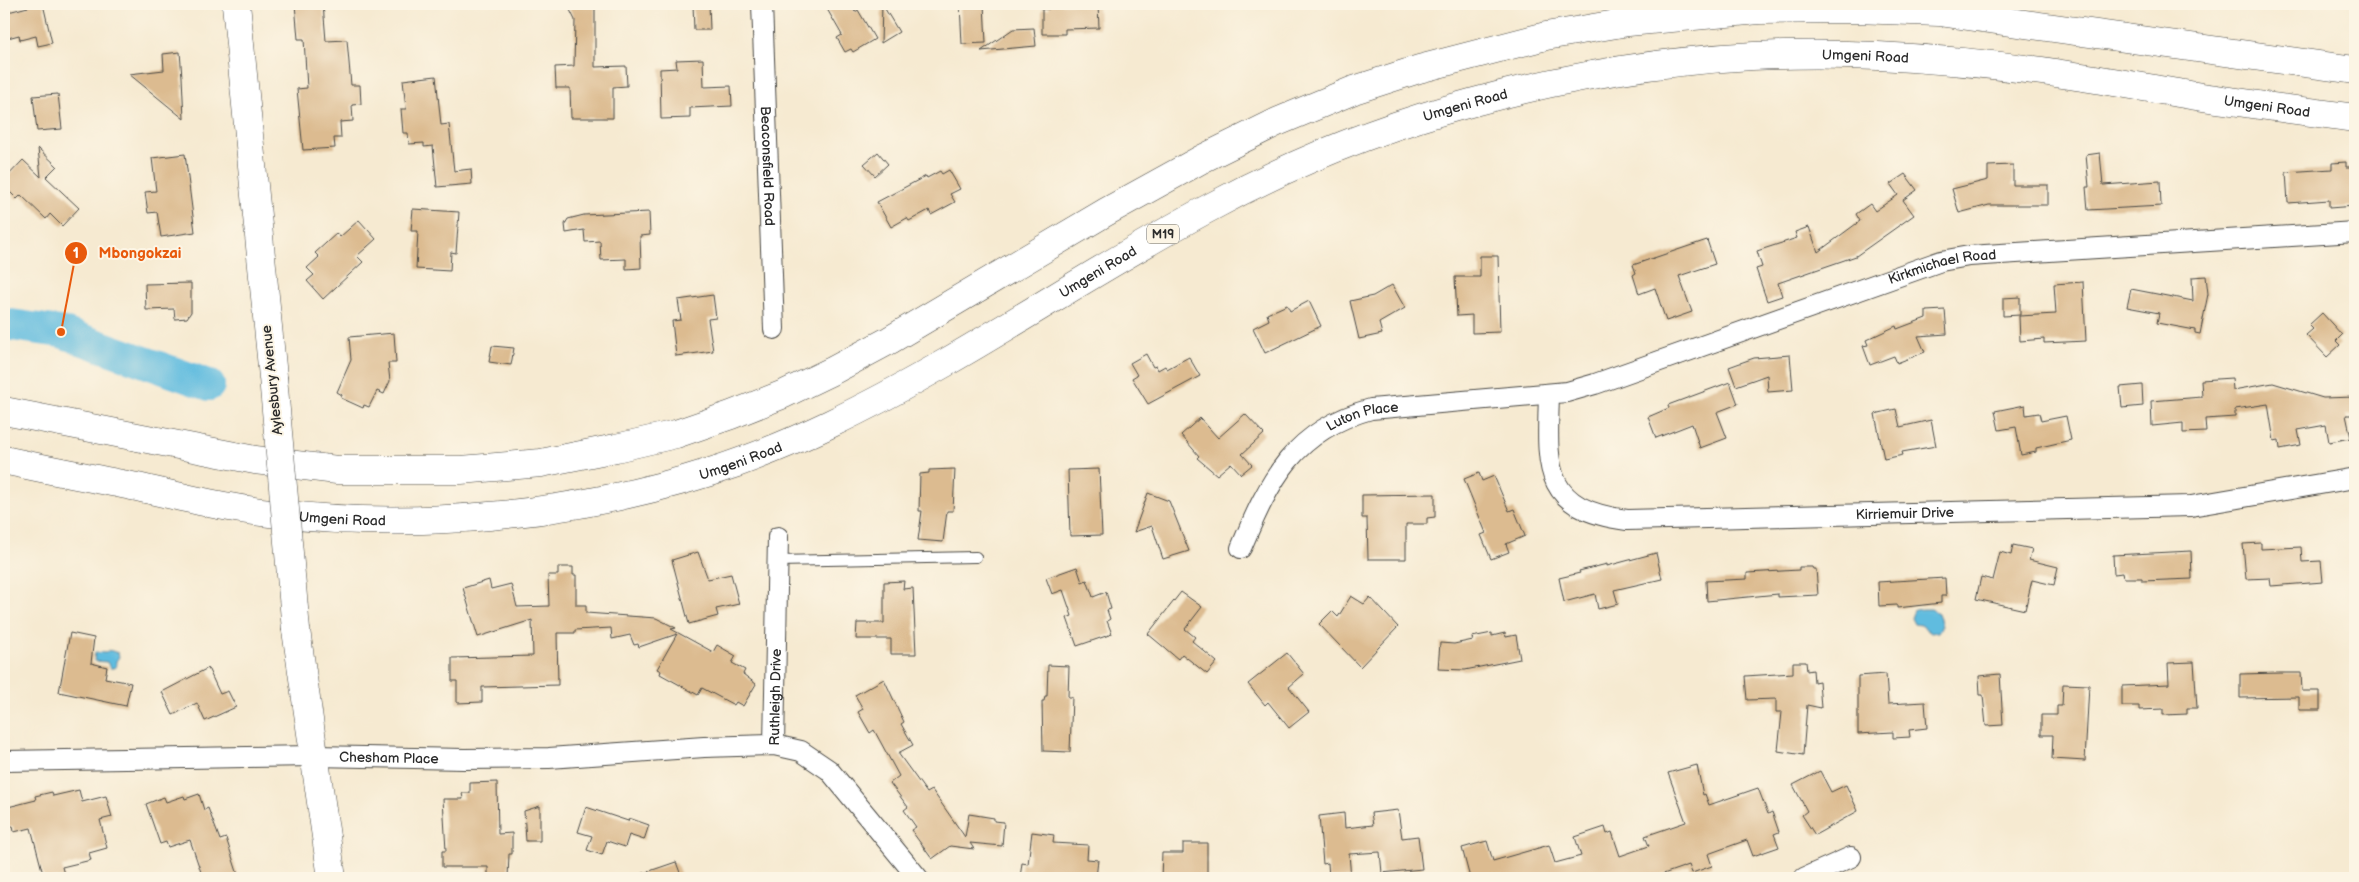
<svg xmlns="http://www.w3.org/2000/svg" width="2359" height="882" viewBox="0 0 2359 882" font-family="'Balsamiq Sans',sans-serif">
<rect width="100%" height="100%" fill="#fcf5e5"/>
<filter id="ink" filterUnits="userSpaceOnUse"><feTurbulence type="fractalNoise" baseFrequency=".02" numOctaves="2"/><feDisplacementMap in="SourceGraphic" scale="10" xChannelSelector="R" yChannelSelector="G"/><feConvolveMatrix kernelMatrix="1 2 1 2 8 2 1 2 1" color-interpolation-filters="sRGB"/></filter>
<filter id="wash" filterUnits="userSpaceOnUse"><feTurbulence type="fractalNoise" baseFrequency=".0096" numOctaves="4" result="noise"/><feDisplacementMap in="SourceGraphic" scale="20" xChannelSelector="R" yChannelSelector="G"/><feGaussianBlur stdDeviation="1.12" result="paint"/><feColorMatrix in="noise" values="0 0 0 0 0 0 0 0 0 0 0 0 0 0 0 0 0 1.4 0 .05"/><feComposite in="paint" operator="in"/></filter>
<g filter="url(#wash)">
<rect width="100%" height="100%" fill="#f6ead1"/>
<g fill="#61bcdf" stroke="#467485">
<polygon points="1922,609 1931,609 1938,613 1942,626 1938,632 1931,633 1921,625 1914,624 1911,618 1914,610"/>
<polygon points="109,650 118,653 119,657 116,661 116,667 113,668 110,668 107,662 94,661 95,652 105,653"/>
</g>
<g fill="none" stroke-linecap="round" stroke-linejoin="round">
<polyline stroke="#61bcdf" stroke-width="32" points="4,324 61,332 209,385"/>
</g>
<g id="blocks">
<g fill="#dcbb90">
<polygon points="27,4 43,4 52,43 38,46 36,36 20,40 19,35 4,39 4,13 28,7"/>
<polygon points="295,4 323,4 326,41 347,40 351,85 360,85 361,104 352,105 353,121 340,122 341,138 334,138 335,148 303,150 297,89 307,88 304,39 298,39"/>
<polygon points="567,4 595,4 595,67 626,66 627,86 613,87 613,118 571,118 570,88 556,88 555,67 574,66 575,20"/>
<polygon points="693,4 709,4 710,30 694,30"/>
<polygon points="836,4 850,4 855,12 858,10 875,39 853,52 851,49 845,52 837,38 842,35 827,9"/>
<polygon points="882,4 899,32 881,43"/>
<polygon points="960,4 984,4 986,43 962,44"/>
<polygon points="1049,4 1098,4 1099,28 1065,29 1065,34 1042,34 1042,9 1049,9"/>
<polygon points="1034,28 1036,46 981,51 1013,29"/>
<polygon points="180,52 182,77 184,119 129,74 164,70 163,54"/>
<polygon points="703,59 704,87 731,86 732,106 690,108 690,118 661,119 660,69 677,68 676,60"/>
<polygon points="436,76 441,125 449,124 454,171 471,169 472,184 437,187 433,146 424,147 424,143 409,144 408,133 403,133 401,109 406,109 403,80"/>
<polygon points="58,94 62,129 37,131 33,96"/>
<polygon points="38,148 57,166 46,177 79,208 62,226 50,214 46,219 21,195 17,199 4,186 4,180 23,160 41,177"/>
<polygon points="878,152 888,164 875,176 864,164"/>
<polygon points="2100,153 2103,185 2160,181 2161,206 2088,210 2086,187 2089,187 2086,155"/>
<polygon points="185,154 195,232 161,237 157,212 148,213 145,192 156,191 152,158"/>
<polygon points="2346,162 2346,167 2355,167 2355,206 2329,208 2329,200 2288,203 2286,172 2332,169 2332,163"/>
<polygon points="2013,165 2013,185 2048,185 2048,205 1989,205 1959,213 1952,189 1988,180 1988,166"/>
<polygon points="949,170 960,189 950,194 955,202 931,215 929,210 909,221 907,218 891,227 877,202 926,176 927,178 940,171 942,174"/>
<polygon points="1905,174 1917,190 1903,200 1914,215 1856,256 1778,283 1782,296 1767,301 1756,269 1762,267 1757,251 1797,238 1795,232 1809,227 1818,252 1860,221 1856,214 1870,204 1875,211 1898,195 1890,184"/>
<polygon points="413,209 459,212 456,253 451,252 450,271 416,269 418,231 411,231"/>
<polygon points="649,212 650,235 640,236 641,268 626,269 626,259 601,260 600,241 585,242 584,230 566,233 565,224 568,219 584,215"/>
<polygon points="359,220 376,239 357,256 363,262 323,299 307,281 314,275 307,268 319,257 315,253 337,233 340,237"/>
<polygon points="1707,240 1715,264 1679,276 1692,312 1666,321 1655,288 1639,294 1633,275 1636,273 1633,265"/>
<polygon points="1480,256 1498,256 1500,332 1472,333 1472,315 1457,316 1455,277 1480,277"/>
<polygon points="2206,276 2208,294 2200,334 2195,333 2195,330 2157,323 2159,313 2127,307 2131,289 2193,301 2192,277"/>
<polygon points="2083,282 2086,341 2044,343 2044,339 2020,341 2019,316 2056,314 2054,284"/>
<polygon points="191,283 191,312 187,318 175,319 174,309 146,310 145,284"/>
<polygon points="1392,285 1405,308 1379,323 1382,334 1359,339 1350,301 1373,296"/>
<polygon points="713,295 716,318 708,319 713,351 676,356 672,321 681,320 678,300"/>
<polygon points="2020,297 2020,315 2003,316 2003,298"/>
<polygon points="1309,301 1321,326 1265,353 1253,328 1269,320 1267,314 1287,305 1290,311"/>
<polygon points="1945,310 1947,334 1918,336 1925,352 1897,363 1894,356 1870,365 1863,346 1868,345 1866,340 1896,326 1897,329 1926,318 1926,311"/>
<polygon points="2322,313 2342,335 2336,341 2340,345 2327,357 2306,335 2313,329 2309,325"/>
<polygon points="394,333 396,363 388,363 390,381 384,394 377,391 369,407 364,405 363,408 341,398 342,395 337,392 351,360 349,337"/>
<polygon points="492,346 514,348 511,365 489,362"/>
<polygon points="1146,354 1153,367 1156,366 1158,370 1165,366 1167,369 1189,357 1200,376 1148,404 1132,378 1137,375 1130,363"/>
<polygon points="1790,355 1793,390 1768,392 1767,375 1736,386 1729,367 1754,358"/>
<polygon points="2232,378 2233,390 2273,383 2323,398 2355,397 2355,415 2346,415 2351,438 2329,442 2326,425 2298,430 2301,445 2280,449 2279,440 2274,441 2268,404 2235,409 2235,417 2205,419 2206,432 2183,433 2183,423 2152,426 2151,401 2202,397 2201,380"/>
<polygon points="1730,382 1738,404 1717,412 1727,438 1700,448 1692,424 1656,438 1648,417 1669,408 1668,405"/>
<polygon points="2142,385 2143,406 2122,408 2120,387"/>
<polygon points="2025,405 2026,415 2039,413 2041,421 2066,416 2071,440 2036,448 2036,452 2021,455 2016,427 1999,430 1995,411"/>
<polygon points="1896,409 1900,427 1931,420 1936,446 1902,452 1903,455 1884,459 1875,414"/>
<polygon points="1245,414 1264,434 1242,454 1252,465 1241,474 1231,463 1217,475 1197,458 1199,456 1181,435 1200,418 1218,438"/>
<polygon points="955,469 953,511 947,511 943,542 918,540 922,511 919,511 920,474 929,473 929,470"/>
<polygon points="1099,469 1102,535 1070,536 1068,470"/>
<polygon points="1479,473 1482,481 1494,476 1509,511 1514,509 1525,536 1506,544 1509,552 1491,559 1481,535 1486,533 1464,479"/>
<polygon points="1148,493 1169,501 1189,551 1163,559 1152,526 1134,532"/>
<polygon points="1435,494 1435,517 1427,518 1427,524 1406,524 1406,559 1368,559 1367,518 1362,518 1362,495"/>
<polygon points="2261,543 2261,549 2301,547 2302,562 2321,561 2323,582 2271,586 2270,578 2246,579 2243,544"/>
<polygon points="2013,545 2032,549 2029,560 2058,567 2054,585 2032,580 2025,610 1976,599 1981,577 1993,580 2000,552 2011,555"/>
<polygon points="2191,551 2192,579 2142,581 2142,578 2124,578 2123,573 2114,574 2113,555"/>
<polygon points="698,552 708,579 731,574 739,604 716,609 718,616 689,624 672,560"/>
<polygon points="1656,553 1662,579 1614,590 1618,604 1598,609 1595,594 1564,602 1559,578 1580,573 1579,571 1607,564 1607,566"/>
<polygon points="558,567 573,567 573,575 576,575 576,605 586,605 586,613 656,618 676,628 671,629 713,652 717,645 736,656 732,663 745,670 743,674 756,684 743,706 736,702 734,705 702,688 698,695 660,674 661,671 657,669 677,634 639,647 638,644 634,645 630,635 612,639 611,628 575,630 575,633 557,633 558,685 482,687 482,702 457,703 457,681 452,681 452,658 533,656 532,620 478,637 463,588 489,580 491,589 511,584 517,607 549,606 548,575 558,575"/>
<polygon points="1077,567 1082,582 1087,580 1093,597 1106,592 1111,609 1107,610 1110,619 1107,621 1112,634 1077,646 1067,618 1072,616 1063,590 1052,594 1046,578"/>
<polygon points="1799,567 1812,567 1813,569 1816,569 1818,595 1778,597 1778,594 1707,601 1706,581 1747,579 1747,573 1799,570"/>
<polygon points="1945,578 1946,596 1941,596 1941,603 1897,608 1897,605 1879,606 1878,582"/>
<polygon points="904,581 903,589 913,588 916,654 891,654 891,639 856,639 857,623 884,623 884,582"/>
<polygon points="1181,592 1202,607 1185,629 1195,637 1192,641 1217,662 1207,674 1182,654 1178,659 1148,634"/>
<polygon points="1351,596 1364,604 1370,597 1398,627 1360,667 1319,624 1332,611 1338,617"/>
<polygon points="70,633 94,638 91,663 107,667 105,678 131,683 126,706 59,692"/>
<polygon points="1492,633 1492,636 1505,633 1506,637 1516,635 1520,659 1465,670 1438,669 1440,643 1454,644 1473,640 1472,637"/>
<polygon points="1287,653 1304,674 1289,687 1309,712 1289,728 1268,702 1265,705 1248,684"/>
<polygon points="1793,662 1806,662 1807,671 1813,670 1814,682 1819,681 1821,708 1807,705 1803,755 1778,751 1782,712 1776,712 1776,699 1747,700 1745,676 1793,673"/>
<polygon points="2194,662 2197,708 2187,708 2187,714 2163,715 2163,709 2139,710 2139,706 2122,706 2122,686 2169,684 2168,663"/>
<polygon points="1048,665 1069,666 1068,697 1072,697 1070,752 1043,751 1042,701 1044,701 1045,696 1047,696"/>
<polygon points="208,668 220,694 228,691 236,707 205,721 197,703 173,715 162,692"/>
<polygon points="2280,673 2301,673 2302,691 2320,691 2320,710 2299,710 2299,697 2240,698 2240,674"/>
<polygon points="1886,674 1888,704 1925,702 1927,728 1909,730 1910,737 1893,738 1893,732 1858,734 1858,676"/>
<polygon points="2000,674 2003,725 1986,726 1983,695 1980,695 1979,676"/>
<polygon points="884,679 904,722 901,724 913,745 898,753 927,793 932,790 965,837 969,814 994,818 994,821 1004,822 1002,846 970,843 974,849 950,846 932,859 911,830 916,827 904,810 908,807 890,783 899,776 874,730 870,733 858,712 863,709 855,695"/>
<polygon points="2063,684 2089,685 2085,761 2052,759 2053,735 2041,735 2041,715 2057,715 2057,706 2062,706"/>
<polygon points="1697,765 1703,795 1705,794 1709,805 1758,788 1768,814 1772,812 1779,832 1774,834 1779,847 1753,856 1747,840 1708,854 1712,866 1692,873 1689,865 1652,878 1470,878 1462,848 1487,841 1493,861 1549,845 1555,863 1581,856 1575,837 1605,827 1607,834 1612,832 1620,856 1649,846 1645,836 1686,822 1668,773"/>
<polygon points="1820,771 1831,792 1846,785 1858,811 1815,835 1802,815 1807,811 1793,785"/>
<polygon points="497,782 498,834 512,833 512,854 509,854 508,878 488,878 488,867 442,867 442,851 446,851 443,799 463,799 462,793 470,793 470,783"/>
<polygon points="79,790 82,802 106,796 112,817 100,820 107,848 89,853 91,860 62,867 65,878 44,878 31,828 14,832 13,826 6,827 4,808 36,800 35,796 52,792 53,796"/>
<polygon points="199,794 204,810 208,808 220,840 226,838 239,878 203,878 190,840 168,847 166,842 160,844 146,804 164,797 166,802 184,796 185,799"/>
<polygon points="540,806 540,841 526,841 524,811"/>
<polygon points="586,807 628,821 629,818 649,825 644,840 629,835 625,847 607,841 602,855 587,850 592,836 578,832"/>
<polygon points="1398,810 1402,838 1418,836 1422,869 1382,873 1380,852 1349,854 1351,878 1329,878 1328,863 1323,864 1319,816 1344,813 1345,828 1373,825 1371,813"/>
<polygon points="1032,832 1054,835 1053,843 1088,845 1087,859 1098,860 1096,878 1020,878 1022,863 1028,864"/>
<polygon points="1183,843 1207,843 1207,878 1161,878 1162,853 1183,853"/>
<polygon points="676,862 682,878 635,878 635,876"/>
</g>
</g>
</g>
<g filter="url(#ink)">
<use href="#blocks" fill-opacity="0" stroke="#494844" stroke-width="1"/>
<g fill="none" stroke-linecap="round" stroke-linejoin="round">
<g stroke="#494844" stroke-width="12">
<polyline id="lane" points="777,561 976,557"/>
</g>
<g stroke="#494844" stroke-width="22">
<g id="street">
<path id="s1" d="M762,4l12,325"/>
<path id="s2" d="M1549,394c-2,72 -8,115 78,126l564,-14 164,-28"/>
<path id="s3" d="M1241,548c29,-69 53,-118 130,-139l196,-17 28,-8 346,-123 28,-5 386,-24"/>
<path id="s4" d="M774,745l4,-208"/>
<path id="s5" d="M4,761l311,-5 149,3 85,-1 155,-11 70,-2 27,6 28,19 89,108"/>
<polyline points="1804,878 1851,857"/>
</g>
</g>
<g stroke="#494844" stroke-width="29">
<g id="secondary">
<polyline points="236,4 273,377"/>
<polyline points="296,630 332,878"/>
</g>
</g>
<g stroke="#494844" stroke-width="29">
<g id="highway">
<polyline points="4,411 255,460 337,470 461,470 541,463 616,448 676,434 731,415 784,394 834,370 890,340 1106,212 1202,159 1277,122 1354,90 1419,69 1546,36 1628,22 1759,10 1855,9 1939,12 2355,70"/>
<path id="s6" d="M4,460c44,10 89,18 133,27 44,10 88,21 133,26 144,18 302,3 440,-41 82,-26 160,-66 235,-109 89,-51 175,-108 266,-156 83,-45 173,-81 263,-105 131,-36 268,-53 404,-46 61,3 124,9 184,18 45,6 89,15 134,22 53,8 106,15 159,22"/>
</g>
</g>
<use href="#lane" stroke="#fff" stroke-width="10"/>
<use href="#street" stroke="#fff" stroke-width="20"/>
<use href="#secondary" stroke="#fff" stroke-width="28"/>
<use href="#highway" stroke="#fff" stroke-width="28"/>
<g stroke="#494844" stroke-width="29" stroke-linecap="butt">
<polyline id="secondary-bridge" points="273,377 296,630"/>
</g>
<use href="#secondary-bridge" stroke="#fff" stroke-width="28"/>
</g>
</g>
<g text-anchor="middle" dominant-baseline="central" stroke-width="4" stroke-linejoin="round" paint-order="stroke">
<rect fill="#fcf5e5" stroke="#6a6863" stroke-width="1" x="1147" y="224.5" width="32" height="19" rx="4"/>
<g font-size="12" font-weight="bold" fill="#2b2b2b">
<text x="1163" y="234">M19</text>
</g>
<g font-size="14" fill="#2b2b2b" stroke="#fcf5e5">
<text stroke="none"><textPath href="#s6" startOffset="1964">Umgeni Road</textPath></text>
<text stroke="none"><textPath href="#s6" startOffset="1559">Umgeni Road</textPath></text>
<text stroke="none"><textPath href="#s6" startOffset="2369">Umgeni Road</textPath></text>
<text stroke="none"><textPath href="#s1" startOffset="162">Beaconsfield Road</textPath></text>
<text stroke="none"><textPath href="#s3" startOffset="792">Kirkmichael Road</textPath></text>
<text stroke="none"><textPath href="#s6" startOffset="1154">Umgeni Road</textPath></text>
<text transform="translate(272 380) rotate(-96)">Aylesbury Avenue</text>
<text stroke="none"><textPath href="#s3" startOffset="189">Luton Place</textPath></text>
<text stroke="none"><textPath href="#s6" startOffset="749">Umgeni Road</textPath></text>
<text stroke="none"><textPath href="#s2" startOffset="451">Kirriemuir Drive</textPath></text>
<text stroke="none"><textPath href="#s6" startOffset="344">Umgeni Road</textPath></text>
<text stroke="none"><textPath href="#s4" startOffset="48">Ruthleigh Drive</textPath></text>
<text stroke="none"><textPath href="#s5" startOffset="385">Chesham Place</textPath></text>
</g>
</g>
<path fill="none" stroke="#e8590c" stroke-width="2" d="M61 332L76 253"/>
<g fill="#e8590c" stroke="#fcf5e5" stroke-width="2">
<circle cx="61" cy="332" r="5"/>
<circle cx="76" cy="253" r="12"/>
</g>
<g font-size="15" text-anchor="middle" font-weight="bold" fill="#fff">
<text x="76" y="258">1</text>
</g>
<g font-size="15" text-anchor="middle" font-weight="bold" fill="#e8590c" stroke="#fcf5e5" stroke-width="4" stroke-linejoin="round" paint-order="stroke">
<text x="140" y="258">Mbongokzai</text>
</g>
<rect width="2359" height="882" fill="none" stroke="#fcf5e5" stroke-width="20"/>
</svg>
